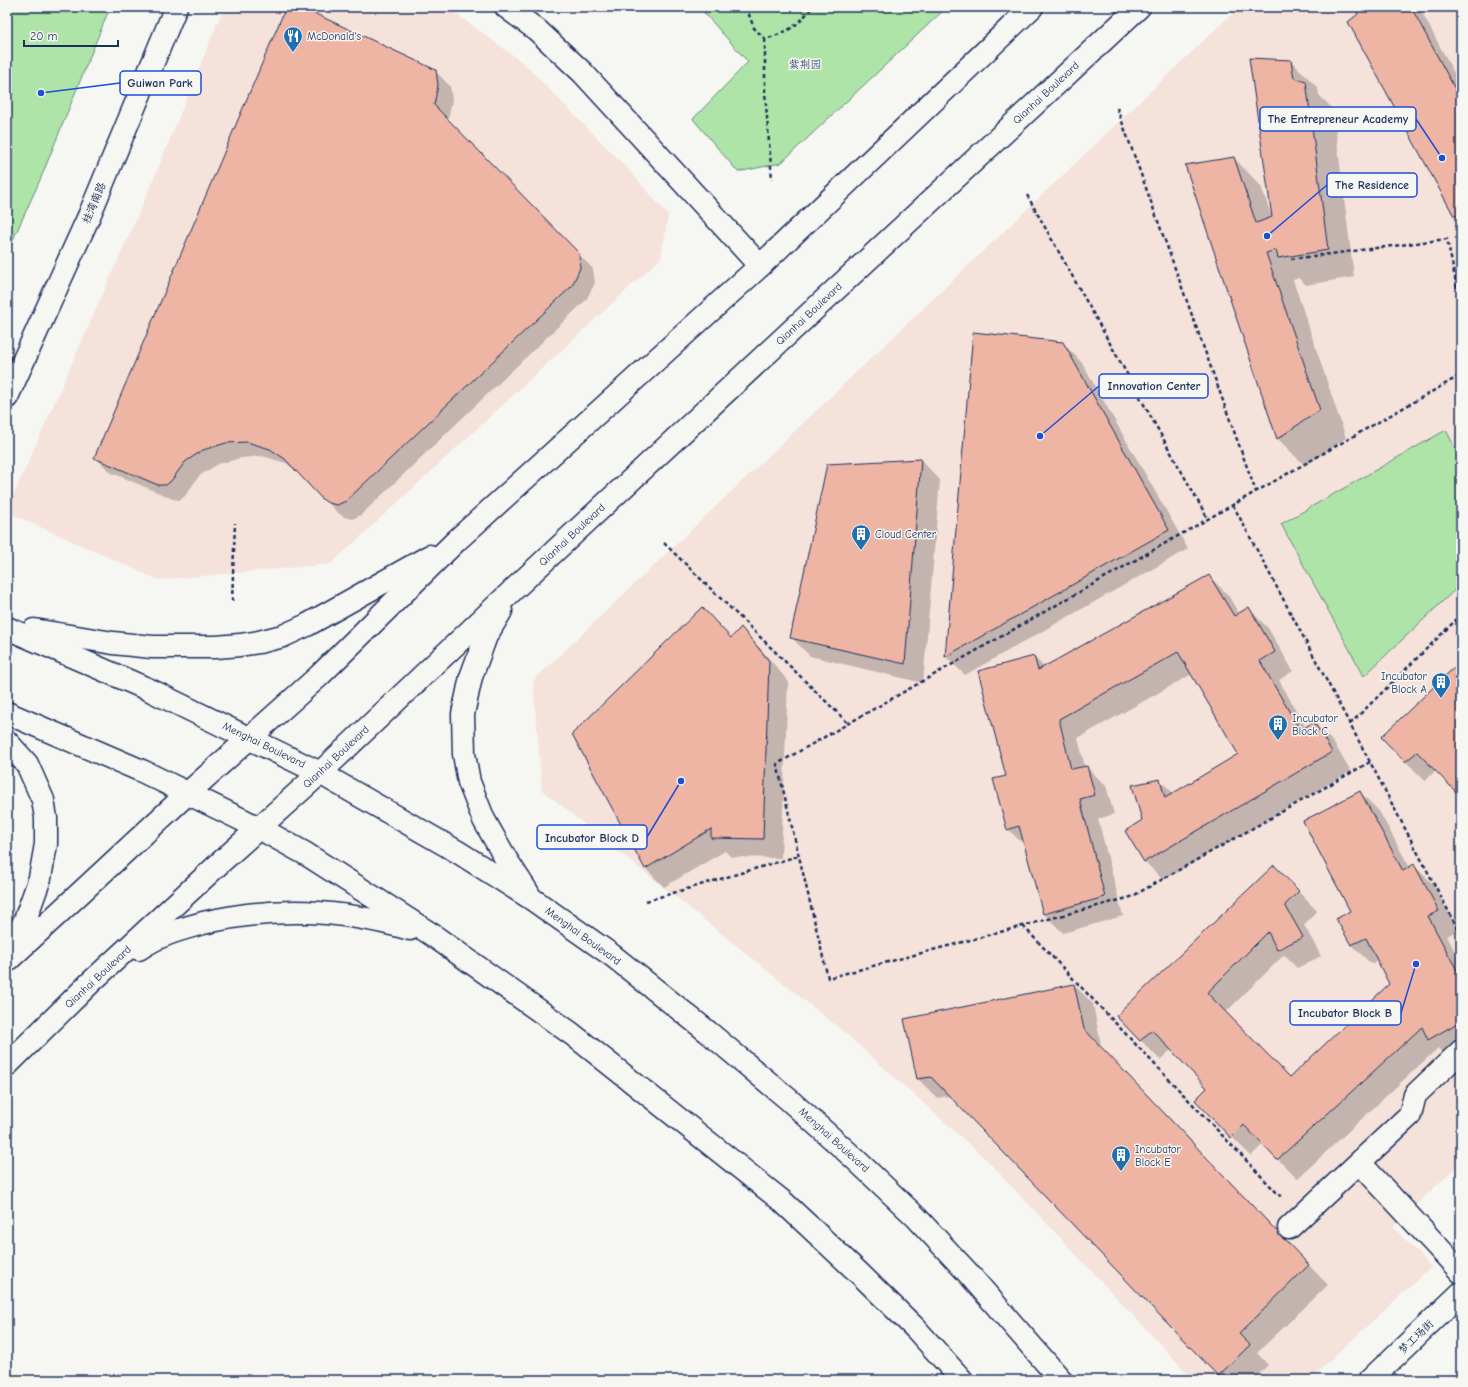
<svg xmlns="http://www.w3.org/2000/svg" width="1468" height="1387" viewBox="0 0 1468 1387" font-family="'Comic Neue','LXGW WenKai TC',sans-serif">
<rect width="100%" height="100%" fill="#f6f6f2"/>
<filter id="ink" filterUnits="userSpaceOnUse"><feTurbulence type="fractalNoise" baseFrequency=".025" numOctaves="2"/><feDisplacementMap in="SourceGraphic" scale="8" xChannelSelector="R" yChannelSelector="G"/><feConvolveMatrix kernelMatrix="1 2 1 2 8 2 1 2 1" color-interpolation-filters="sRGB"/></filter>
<g filter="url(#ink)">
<g fill="#f4e2db">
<polygon points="224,7 445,7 455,13 522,62 627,168 668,215 661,258 331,564 159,580 7,512 7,510 150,188"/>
<polygon points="1239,7 1461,7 1461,1162 1393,1227 1431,1267 1309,1380 1194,1380 989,1162 843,1031 542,790 533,681"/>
</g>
<g fill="#aee4a7" stroke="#648a82">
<polygon points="7,7 110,7 40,180 7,253"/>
<polygon points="699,7 947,7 781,163 738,172 693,119 748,62"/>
<polygon points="1446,430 1461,460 1461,584 1364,676 1281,524"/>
</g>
<g fill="#0003">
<polygon points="287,7 299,7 435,71 450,86 452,100 448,120 593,269 595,283 586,300 361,515 352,519 344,517 338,513 298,472 286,463 262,456 241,458 218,464 199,476 185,496 180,500 173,499 110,472 96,458"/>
<polygon points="1355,7 1419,7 1461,86 1461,222 1455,215"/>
<polygon points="1291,61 1318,88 1319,95 1333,109 1354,277 1306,285 1299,278 1293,280 1346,438 1305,466 1278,439 1187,166 1234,158 1261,186 1272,217 1273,217"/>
<polygon points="974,333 1063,343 1082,363 1188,549 965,675 946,657"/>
<polygon points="921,460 940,480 923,683 810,656 791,637"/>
<polygon points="1209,576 1228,595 1239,614 1249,609 1268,628 1293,671 1279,680 1306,728 1314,723 1333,742 1351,771 1163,880 1144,861 1143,821 1160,780 1174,794 1239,754 1192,674 1078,738 1085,767 1087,767 1106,786 1114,814 1098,819 1123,916 1063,933 1043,913 1025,846 1008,829 1007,777 1034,657 1044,667"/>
<polygon points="741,629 760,648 788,681 781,858 731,857 725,851 664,887 645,868 732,639"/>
<polygon points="1461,662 1461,796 1436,770 1425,781 1382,737"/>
<polygon points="1360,792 1379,811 1410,868 1413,865 1433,884 1458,930 1447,936 1461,963 1461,1051 1448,1058 1438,1048 1297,1179 1263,1144 1251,1156 1232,1137 1209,1088 1172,1049 1160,1060 1117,1016 1293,886 1317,911 1304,925 1321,956 1297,968 1284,955 1226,1012 1290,1079 1390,984 1378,960 1371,964 1352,945 1352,912"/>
<polygon points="1074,985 1093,1004 1102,1050 1328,1285 1257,1353 1268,1365 1253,1380 1223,1380 950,1096 937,1098 918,1079"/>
</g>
<g fill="#eeb5a5" stroke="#1b2f5e">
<polygon points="286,7 301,7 436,70 438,85 434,105 579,253 580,268 572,286 346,501 337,505 328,503 322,499 285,459 270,449 247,442 226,443 203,450 185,462 171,481 166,485 158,485 94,458"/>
<polygon points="1354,7 1411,7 1461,100 1461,215 1454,216 1348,22 1358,14"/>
<polygon points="1249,58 1291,60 1294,78 1306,81 1328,250 1278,258 1276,250 1266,253 1320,410 1277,439 1185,165 1234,157 1256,223 1272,217"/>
<polygon points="973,332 1063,342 1169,530 945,657"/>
<polygon points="921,459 905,664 790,638 827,464"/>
<polygon points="1209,575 1234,616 1249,607 1275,652 1260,661 1300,730 1314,722 1332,752 1144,862 1125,831 1142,820 1132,785 1160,779 1165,798 1238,754 1178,652 1059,719 1071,769 1087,766 1095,795 1080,799 1105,897 1043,914 1019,826 1007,830 993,779 1006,776 978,671 1034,656 1038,670"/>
<polygon points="702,607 731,638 741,627 769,661 763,839 711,838 711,829 645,869 572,734"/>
<polygon points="1461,661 1461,797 1417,752 1405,762 1381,737"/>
<polygon points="1360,791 1403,871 1414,864 1439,911 1428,916 1461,978 1461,1021 1428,1040 1422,1027 1277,1160 1244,1125 1231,1138 1195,1100 1207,1088 1152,1030 1140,1041 1116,1016 1274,865 1299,891 1285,905 1303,937 1277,950 1268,932 1207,993 1290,1077 1389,984 1366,938 1351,945 1336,919 1350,911 1303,821"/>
<polygon points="1074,984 1084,1029 1309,1265 1239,1334 1250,1345 1218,1376 931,1077 917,1079 904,1019"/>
</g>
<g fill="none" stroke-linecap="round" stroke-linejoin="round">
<g stroke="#1b2f5e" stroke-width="25">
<g id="minor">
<polyline points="506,7 537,30 583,73 760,266"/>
<polyline points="7,397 89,216 176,7"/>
<polyline points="1360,1163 1461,1272"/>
<polyline points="1289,1228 1410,1115 1415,1095 1461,1051"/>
<polyline points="1370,1380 1461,1293"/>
</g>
</g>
<g stroke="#1b2f5e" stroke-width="25">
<g id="major">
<polyline points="501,611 486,636 471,677 463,714 464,754 469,782 484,820 506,859 528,893"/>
<polyline points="7,628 152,691 320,773 458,852 532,899 613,956 708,1032 788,1099 855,1159 916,1217 968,1273 1061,1380"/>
<polyline points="34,630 113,643 152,647 216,647 240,645 259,642 283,636 307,625 430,556"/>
<polyline points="7,713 142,771 259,828 306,854 431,934 572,1034 782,1201 860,1274 916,1329 962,1380"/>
<polyline points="7,742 27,764 43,800 46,818 46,844 40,878 25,920 7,954"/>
<path d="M139,949c19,-14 42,-20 64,-26 72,-17 136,-14 207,6"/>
<polyline points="7,961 188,793 319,676 457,540 760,266 1032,7"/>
<polyline points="7,1065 90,983 222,861 320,773 513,590 1139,7"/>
</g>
</g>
<g stroke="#1b2f5e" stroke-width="2.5" stroke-dasharray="4 3" stroke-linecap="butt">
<path d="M746,7l8,21 11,11c23,-7 32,-12 47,-32"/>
<polyline points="765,39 765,92 772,179"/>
<polyline points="1117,108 1256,492"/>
<polyline points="1027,195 1208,519"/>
<polyline points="1291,259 1447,239 1461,307"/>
<polyline points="1233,505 1370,762 1461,935"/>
<polyline points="664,543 848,723"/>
<polyline points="232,601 235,523"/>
<polyline points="1350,724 1461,615"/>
<polyline points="1370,762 1131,897 828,978 777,764 1461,375"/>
<polyline points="646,901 798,856"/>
<polyline points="1023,926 1280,1196 1282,1195"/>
</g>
<use href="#minor" stroke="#f6f6f2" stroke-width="22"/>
<use href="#major" stroke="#f6f6f2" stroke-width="22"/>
</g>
</g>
<defs>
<g id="restaurant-pin" transform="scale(1)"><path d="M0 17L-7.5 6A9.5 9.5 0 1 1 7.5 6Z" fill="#1f6fb2" stroke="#f6f6f2"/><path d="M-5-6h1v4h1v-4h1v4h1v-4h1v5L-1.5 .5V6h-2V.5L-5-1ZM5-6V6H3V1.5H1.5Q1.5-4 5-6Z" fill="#fff"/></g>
<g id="building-pin" transform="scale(1)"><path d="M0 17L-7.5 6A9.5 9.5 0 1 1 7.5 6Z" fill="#1f6fb2" stroke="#f6f6f2"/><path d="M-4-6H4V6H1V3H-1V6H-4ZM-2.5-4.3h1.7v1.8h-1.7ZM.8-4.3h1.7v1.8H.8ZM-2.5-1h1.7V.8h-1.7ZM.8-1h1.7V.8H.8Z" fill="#fff"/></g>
</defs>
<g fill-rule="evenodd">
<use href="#restaurant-pin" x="293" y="36"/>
<use href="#building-pin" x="861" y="534"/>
<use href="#building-pin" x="1441" y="682"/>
<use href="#building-pin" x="1278" y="724"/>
<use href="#building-pin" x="1121" y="1155"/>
</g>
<g text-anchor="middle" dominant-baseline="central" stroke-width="3" stroke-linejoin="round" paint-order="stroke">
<g font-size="11" fill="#1b2f5e" stroke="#f6f6f2" text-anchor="start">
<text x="307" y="36">McDonald's</text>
<text x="875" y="534">Cloud Center</text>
<text x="1427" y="676" text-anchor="end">Incubator<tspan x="1427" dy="13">Block A</tspan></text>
<text x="1292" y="718">Incubator<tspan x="1292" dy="13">Block C</tspan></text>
<text x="1135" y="1149">Incubator<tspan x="1135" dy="13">Block E</tspan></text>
</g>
<g font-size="11" fill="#38536d" stroke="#f6f6f2">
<text x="805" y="64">紫荆园</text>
</g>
<g font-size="11" fill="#1b2f5e" stroke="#f6f6f2">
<text transform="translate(1046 93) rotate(-43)">Qianhai Boulevard</text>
<text transform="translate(94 203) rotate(-67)">桂湾南路</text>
<text transform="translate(809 314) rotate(-43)">Qianhai Boulevard</text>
<text transform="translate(572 535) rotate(-43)">Qianhai Boulevard</text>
<text transform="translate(264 745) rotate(26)">Menghai Boulevard</text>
<text transform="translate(336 757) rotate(-43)">Qianhai Boulevard</text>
<text transform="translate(583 936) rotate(36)">Menghai Boulevard</text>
<text transform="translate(98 977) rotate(-43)">Qianhai Boulevard</text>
<text transform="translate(834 1140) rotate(42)">Menghai Boulevard</text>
<text transform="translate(1416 1337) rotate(-44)">梦工场街</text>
</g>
</g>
<path fill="none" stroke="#1d4ed8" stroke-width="1.5" d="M41 93L120 83M1442 158L1416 119M1267 236L1327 185M1040 436L1099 386M681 781L647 837M1416 964L1401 1013"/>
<g fill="#1d4ed8" stroke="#f6f6f2" stroke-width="1.5">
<circle cx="41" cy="93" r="4"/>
<circle cx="1442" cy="158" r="4"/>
<circle cx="1267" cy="236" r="4"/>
<circle cx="1040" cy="436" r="4"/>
<circle cx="681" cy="781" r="4"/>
<circle cx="1416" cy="964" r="4"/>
</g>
<g fill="#f6f6f2" stroke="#1d4ed8" stroke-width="1.5">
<rect x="120" y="71" width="81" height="24" rx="4"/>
<rect x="1260" y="107" width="156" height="24" rx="4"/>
<rect x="1327" y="173" width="90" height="24" rx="4"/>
<rect x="1099" y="374" width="109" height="24" rx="4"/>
<rect x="537" y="825" width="110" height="24" rx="4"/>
<rect x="1290" y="1001" width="111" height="24" rx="4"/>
</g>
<g font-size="12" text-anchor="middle" font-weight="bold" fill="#1b2f5e">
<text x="160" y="87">Guiwan Park</text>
<text x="1338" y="123">The Entrepreneur Academy</text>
<text x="1372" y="189">The Residence</text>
<text x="1154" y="390">Innovation Center</text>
<text x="592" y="842">Incubator Block D</text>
<text x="1345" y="1017">Incubator Block B</text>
</g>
<rect width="1468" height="1387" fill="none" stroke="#f6f6f2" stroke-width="24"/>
<rect x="12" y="12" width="1444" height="1363" fill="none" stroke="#1b2f5e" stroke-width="1.5" filter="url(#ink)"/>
<path d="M24 40v6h94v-6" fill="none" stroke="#1b2f5e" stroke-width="2"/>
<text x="30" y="40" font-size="12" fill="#1b2f5e" stroke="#f6f6f2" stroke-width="3" paint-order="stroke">20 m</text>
</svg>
